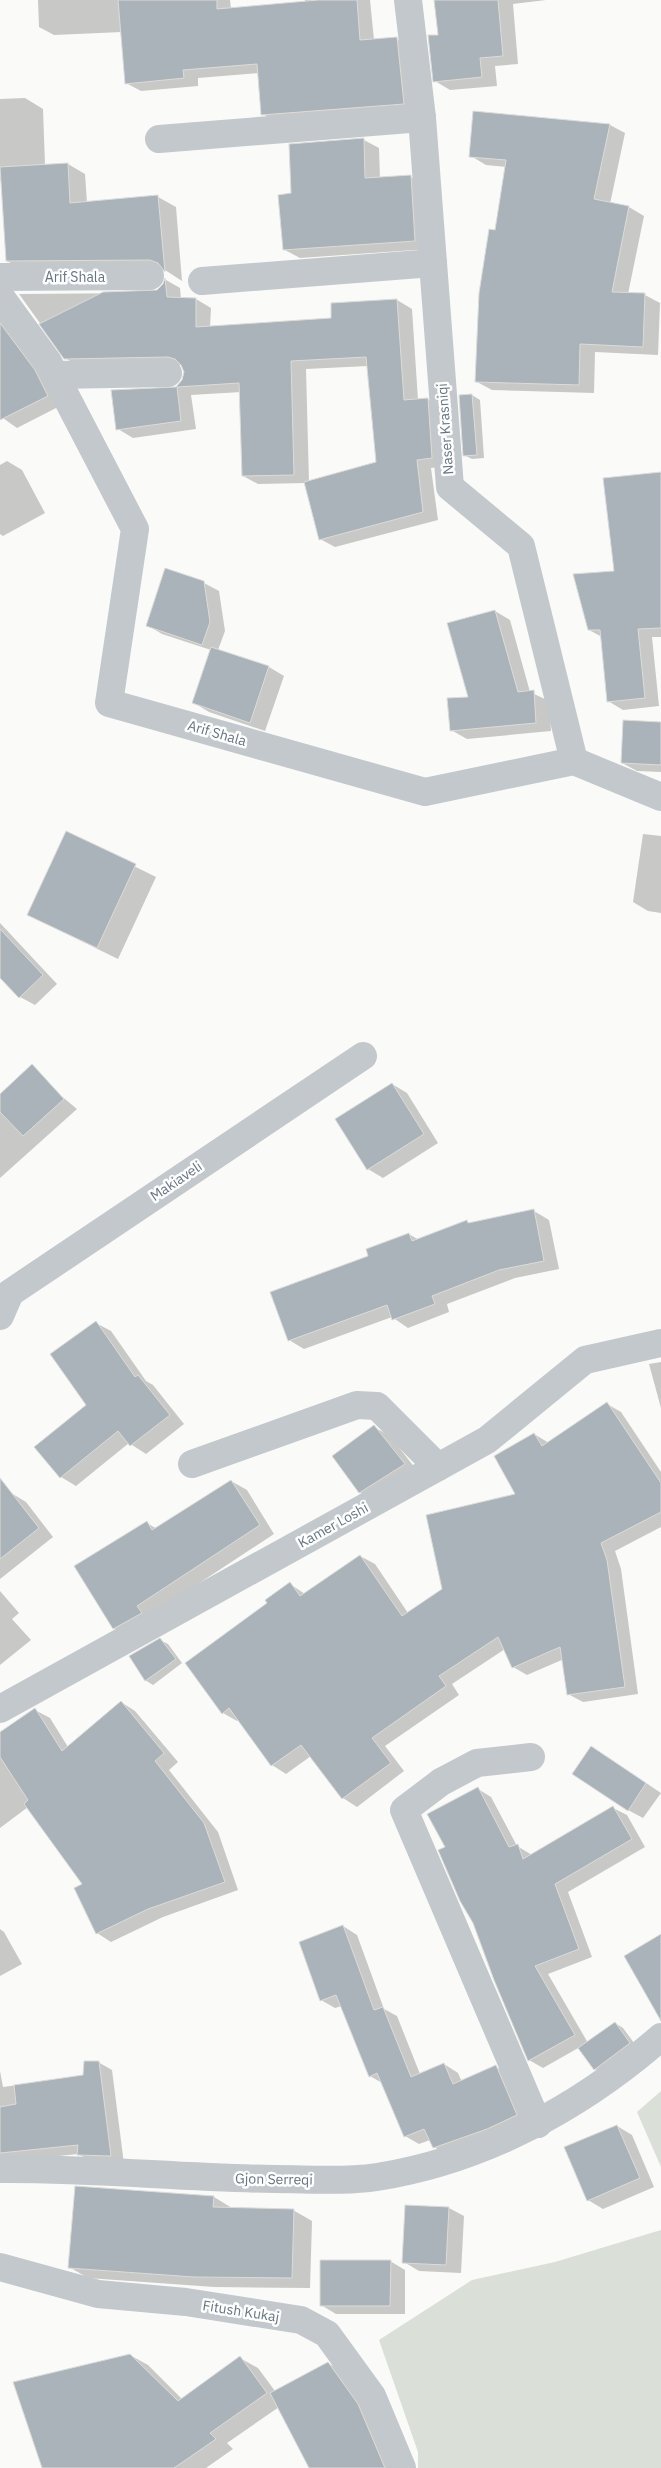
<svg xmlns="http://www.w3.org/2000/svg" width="661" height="2468" viewBox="0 0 661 2468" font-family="'IBM Plex Sans',sans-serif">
<rect width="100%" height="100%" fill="#fafaf8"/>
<g fill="#dadfd7">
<polygon points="661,2091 661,2167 637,2112"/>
<polygon points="661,2230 661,2468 418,2468 418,2452 379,2340 472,2280 555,2262"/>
</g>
<g fill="#0003" fill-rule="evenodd">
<polygon points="38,0 230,0 231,9 305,2 305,0 370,0 374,40 396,39 411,47 418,112 277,123 263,114 259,73 198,78 198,86 141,91 126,83 122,32 54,35 39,27"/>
<polygon points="436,0 546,0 513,4 518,64 495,66 497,86 450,90 435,81 439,36"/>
<polygon points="25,98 43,109 45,165 68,164 85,174 87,203 158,197 176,207 182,281 165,270 25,271 7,261 0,171 0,99"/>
<polygon points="610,125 625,133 610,204 629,207 644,216 628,294 645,295 660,303 658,355 595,352 594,393 492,390 477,382 507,167 486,165 471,156"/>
<polygon points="364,140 379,148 380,179 410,177 426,185 429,249 300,258 285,250 292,195 291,145"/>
<path d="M166,280l14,8 1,11h15l15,9 -1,19 123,-7 64,-20 15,9 6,91 9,-1 15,9 5,58 -16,2 7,52 -103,27 -15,-8 -14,-56 -48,1 -15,-8 -2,-84 -50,3 5,34 -63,9 -15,-9 58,-41 7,-7 2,-9 -2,-7 -103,2 -15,-9 -46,-64 131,-1 9,-3zM368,366l10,97 -69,19 -3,-113z"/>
<polygon points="0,306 62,405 17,428 0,416"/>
<polygon points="472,395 480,400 484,458 472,459 464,455"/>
<polygon points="7,461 22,470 45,513 3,536 0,534 0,465"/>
<polygon points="661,477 661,637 652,637 659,706 623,710 608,701 602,637 589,630"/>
<polygon points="204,583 219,591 225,631 218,650 269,667 284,676 265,731 209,712 194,703 211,650 162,634 147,625"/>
<polygon points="495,611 510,620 530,692 549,701 551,731 467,739 451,730 469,698"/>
<polygon points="661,723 661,772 637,771 622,763"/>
<polygon points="67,833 156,877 118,959 28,915"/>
<polygon points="643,834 661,836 661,913 648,911 633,902"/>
<polygon points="0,923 57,984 35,1005 20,997 0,976"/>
<polygon points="42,1080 77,1109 0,1178 0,1096"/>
<polygon points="392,1084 407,1093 438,1143 383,1178 368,1169"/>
<polygon points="534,1211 549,1220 559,1269 515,1278 447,1304 449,1312 408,1328 392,1317 304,1349 289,1340 370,1256 409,1234 419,1240 467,1222 470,1223"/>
<polygon points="96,1323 111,1331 146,1381 153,1385 184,1424 146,1454 129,1443 76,1486 61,1477 36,1447 88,1405"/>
<polygon points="661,1362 661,1408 649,1364"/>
<polygon points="607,1404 621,1412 661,1472 661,1527 615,1551 621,1569 638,1694 583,1702 568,1694 564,1659 527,1675 513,1667 505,1649 452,1684 459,1695 385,1746 404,1771 357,1807 343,1798 311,1756 286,1774 272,1765 239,1719 237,1721 223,1713 269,1603 290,1584 305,1594 360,1556 375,1564 408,1613 443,1590 517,1495 534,1434 549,1443"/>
<polygon points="374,1427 390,1436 419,1473 375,1501 359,1492"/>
<polygon points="231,1481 247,1490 274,1534 151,1615 129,1637 114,1628 147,1523 157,1529"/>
<polygon points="11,1493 26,1502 53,1537 0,1579 0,1502"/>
<polygon points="0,1591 19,1613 12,1619 31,1640 0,1665"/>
<polygon points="160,1640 168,1644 182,1663 153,1685 145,1680"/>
<polygon points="121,1702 135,1711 178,1762 169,1770 218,1832 238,1890 163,1917 111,1942 97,1933 84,1885 28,1807 0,1828 0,1733 35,1710 50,1718 68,1747"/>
<polygon points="606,1756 661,1793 643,1818 628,1810"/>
<polygon points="478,1789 491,1797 517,1846 532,1855 613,1808 627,1815 645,1847 568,1892 592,1957 548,1974 588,2043 615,2023 623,2028 637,2047 602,2073 595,2069 580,2047 543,2068 529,2060 446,1847"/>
<polygon points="343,1926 357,1935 384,2009 397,2016 420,2074 444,2064 458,2073 462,2082 496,2067 510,2075 531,2123 448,2155 434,2147 430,2140 419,2144 405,2136 382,2083 370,2076 342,2006 335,2008 321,2000"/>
<polygon points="0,1929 4,1932 22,1964 0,1976"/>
<polygon points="98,2062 112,2070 124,2164 93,2162 78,2154 0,2162 0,2071 3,2087 85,2076"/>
<polygon points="617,2126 632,2135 654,2187 603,2209 588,2200"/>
<polygon points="214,2197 232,2208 293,2210 312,2221 310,2288 214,2287 88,2278 69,2267"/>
<polygon points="449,2208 464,2216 461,2273 419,2271 404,2262"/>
<polygon points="390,2261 405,2270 405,2314 336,2314 321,2305"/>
<polygon points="130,2355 148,2365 183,2400 240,2358 258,2368 275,2391 328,2363 343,2372 397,2468 319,2468 279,2407 227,2443 233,2449 206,2468 55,2468"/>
</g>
<g fill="#aab3b9" stroke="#dcdcda">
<polygon points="118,0 217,0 217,9 318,0 357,0 360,40 397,37 404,104 261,115 257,64 183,70 184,78 125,84"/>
<polygon points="434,0 498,0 503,56 480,58 482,77 433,82 428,35 438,35"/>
<polygon points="473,111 610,124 594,199 629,206 612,292 645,293 643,347 580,344 579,385 475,382 479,293 489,229 495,230 506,160 469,157"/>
<polygon points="364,138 365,178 411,175 415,241 283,250 278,195 291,193 289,144"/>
<polygon points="68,163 70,203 158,195 165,272 158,263 150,260 6,261 0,167"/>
<polygon points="165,278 167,297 196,298 196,327 331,318 331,303 397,299 404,400 428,398 432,458 417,460 423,512 319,540 304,482 376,462 366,357 291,361 294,475 242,476 239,383 177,387 181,421 116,430 111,390 176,387 182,380 184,372 181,365 175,359 168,357 64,359 39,324 103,292 157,290 163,284"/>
<polygon points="0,323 35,370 48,396 0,420"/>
<polygon points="472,394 477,455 463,456 459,395"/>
<polygon points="661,472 661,628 638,629 645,698 607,702 600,630 588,630 573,574 614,571 603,478"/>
<polygon points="165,568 204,581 210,622 202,645 146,626"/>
<polygon points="495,610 518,692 534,690 536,723 450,731 447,698 468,697 447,623"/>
<polygon points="211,647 269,666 250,723 192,703"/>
<polygon points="623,720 661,722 661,765 621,763"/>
<polygon points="66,831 136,864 97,948 27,915"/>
<polygon points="0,929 43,975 19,998 0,978"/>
<polygon points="32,1064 64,1099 23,1136 0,1112 0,1094"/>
<polygon points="392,1083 424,1134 367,1170 335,1119"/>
<polygon points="534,1209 544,1261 499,1270 432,1296 435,1304 392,1320 387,1305 288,1341 270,1292 368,1256 366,1249 409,1233 412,1241 467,1220 468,1223"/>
<polygon points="96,1321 135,1377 138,1375 170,1415 130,1446 118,1431 60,1478 34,1447 86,1405 50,1354"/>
<polygon points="607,1402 661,1483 661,1512 601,1543 607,1560 625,1687 567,1695 560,1647 512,1668 498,1637 439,1676 446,1686 372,1738 391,1763 342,1799 301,1745 271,1766 229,1708 222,1714 185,1663 267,1603 265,1600 290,1582 300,1596 360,1555 402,1616 442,1589 426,1515 515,1494 494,1456 534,1433 542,1446"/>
<polygon points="374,1425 405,1464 359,1493 332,1456"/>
<polygon points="0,1478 39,1528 0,1559"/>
<polygon points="231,1480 260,1525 137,1606 142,1613 113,1629 74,1566 147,1521 152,1530"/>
<polygon points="160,1638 176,1659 145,1681 129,1656"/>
<polygon points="121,1701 164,1753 155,1761 204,1823 225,1882 148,1909 96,1934 74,1888 82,1884 24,1804 28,1800 0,1757 0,1732 35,1708 62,1751"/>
<polygon points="591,1746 646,1783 628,1811 572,1774"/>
<polygon points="478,1787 509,1847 518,1844 523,1859 613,1806 632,1839 555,1884 579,1949 535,1966 575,2035 528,2061 494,1980 473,1923 460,1901 438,1850 445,1847 427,1814"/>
<polygon points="343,1925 374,2010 383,2007 411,2077 444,2063 453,2084 496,2065 517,2115 487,2129 433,2148 424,2129 404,2137 377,2073 369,2077 336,1995 320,2001 299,1942"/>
<polygon points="661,1934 661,2021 624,1956"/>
<polygon points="615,2022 630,2043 594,2070 578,2048"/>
<polygon points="84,2061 99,2061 111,2156 77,2155 78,2145 0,2153 0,2107 16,2104 14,2085 83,2075"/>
<polygon points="617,2125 640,2178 587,2201 564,2147"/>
<polygon points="75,2186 214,2196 213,2207 294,2209 292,2278 194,2277 68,2268"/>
<polygon points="405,2205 449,2207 446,2265 402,2263"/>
<polygon points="320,2260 391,2260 390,2306 320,2306"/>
<polygon points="130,2354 178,2401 240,2356 267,2393 210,2433 216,2439 174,2468 42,2468 13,2382"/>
<polygon points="328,2362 358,2404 385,2468 309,2468 270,2393"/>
</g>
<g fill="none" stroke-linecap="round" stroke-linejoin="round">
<g stroke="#c3c8cc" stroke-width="28">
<polyline points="408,0 422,118 450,487 521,546 574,761"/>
<polyline points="159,139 422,118"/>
<polyline points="0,277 150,276"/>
<polyline points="202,281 433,263"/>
<polyline points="0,296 48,362 135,529 109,703 425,792 574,761 661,797"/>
<polyline points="55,375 168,373"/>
<polyline points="0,1316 10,1293 363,1056"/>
<polyline points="192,1464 357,1405 377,1406 438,1467"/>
<polyline points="0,1709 487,1440 585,1360 661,1343"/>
<polyline points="531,1757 477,1763 441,1782 404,1810 538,2124"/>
<path d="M0,2169c92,-1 183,9 275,10 34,0 69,3 102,-2 107,-17 204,-70 284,-140"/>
<polyline points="0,2267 98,2294 186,2302 301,2320 327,2334 372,2396 402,2468"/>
</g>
</g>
<g text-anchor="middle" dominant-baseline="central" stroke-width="5" stroke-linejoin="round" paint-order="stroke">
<g font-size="14" fill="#657683" stroke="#fff">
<text x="75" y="277">Arif Shala</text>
<text transform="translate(445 429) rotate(-94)">Naser Krasniqi</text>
<text transform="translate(217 733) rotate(16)">Arif Shala</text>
<text transform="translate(176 1181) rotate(-34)">Makiaveli</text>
<text transform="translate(333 1525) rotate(-29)">Kamer Loshi</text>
<text transform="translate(274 2179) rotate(1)">Gjon Serreqi</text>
<text transform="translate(241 2311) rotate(9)">Fitush Kukaj</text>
</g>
</g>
</svg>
